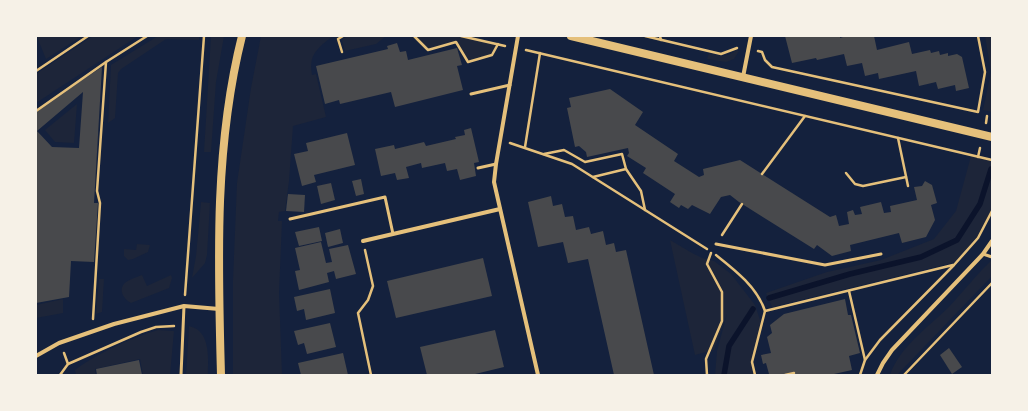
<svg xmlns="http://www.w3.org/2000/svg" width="1028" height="411" viewBox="0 0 1028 411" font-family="'PT Serif',serif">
<rect width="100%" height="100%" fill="#14213d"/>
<g fill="#1d2539">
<polygon points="40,36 82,36 46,59 37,37"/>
<polygon points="93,36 138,36 36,103 36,74"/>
<polygon points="158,36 199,36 199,40 166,39 121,69 118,73 115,118 108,123 111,65"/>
<polygon points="211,36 224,36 216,82 211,152 204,152"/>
<path d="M261,36h72c-14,11 -25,18 -21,39l4,-1 10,43 -33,9 -4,55 -4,30 -6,1 -1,9h4l-3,72 3,82h-49v-95l4,-97 14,-95z"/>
<polygon points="349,36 386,36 376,44 345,51 342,40 344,38"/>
<polygon points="415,36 457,36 498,45 492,55 468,61 456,42 428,49"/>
<polygon points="985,36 992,36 992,112 983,110 991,72"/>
<path d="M736,50l3,1 -5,8 -8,3 -19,-3 2,-6c11,3 18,5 27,-3z"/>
<polygon points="77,104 74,143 55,142 45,130"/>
<polygon points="971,156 992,161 992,210 977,238 956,262 772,307 766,293 827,272 881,260 934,239 956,211"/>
<polygon points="201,202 210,203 207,255 205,263 192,278 196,256"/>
<polygon points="670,240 692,253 702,258 714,261 731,274 755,305 762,326 751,362 755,375 715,375 717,351 727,314 714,350 695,355"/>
<polygon points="137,244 150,245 148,252 133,259 128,260 124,256 124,249 136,250"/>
<path d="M992,260v16l-94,98 -8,1c9,-27 38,-48 58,-67 15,-16 28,-33 44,-48z"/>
<path d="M142,275l5,11 24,-11 1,3 -3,10 -38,15c-6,-3 -13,-12 -7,-19 3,-4 13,-7 18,-9z"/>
<polygon points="99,279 104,279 102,312 96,314"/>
<polygon points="63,299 63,313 36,318 36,305"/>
<path d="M189,326c22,5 19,31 19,49h-22z"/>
<path d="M158,330l16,1 -4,44h-27l-3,-16 -45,10 1,6h-20l-1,-5c21,-16 58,-33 83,-40z"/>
</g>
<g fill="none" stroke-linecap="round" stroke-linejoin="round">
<g stroke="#0b132b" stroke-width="5.5">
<polyline points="769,298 850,274 921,257 957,240 980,204 991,169"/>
<polyline points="724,375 729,346 753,309"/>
</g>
</g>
<g fill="#48494c" fill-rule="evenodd">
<polygon points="785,36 840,36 840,38 846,36 874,36 877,50 909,42 912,54 930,50 931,53 939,51 940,55 948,53 948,56 957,54 962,57 969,88 956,91 955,85 938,89 936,82 919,86 916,71 879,79 878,73 865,76 862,63 847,66 844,54 817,60 816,58 792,63"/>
<polygon points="397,43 400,52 406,51 408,60 457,48 462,65 457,66 463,90 395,107 391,92 340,104 339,100 325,104 316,66 388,49 387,46"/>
<path d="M102,67l-8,136h4l-4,59 -23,-1 -2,36 -33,6v-193zM83,92l-4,56 -27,-1 -15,-16z"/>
<polygon points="610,89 643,112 635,125 678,154 674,161 699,177 704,175 703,169 740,160 830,217 836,215 839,226 849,224 847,212 853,210 855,215 862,214 860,207 881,202 884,213 891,212 890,206 917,200 914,187 922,186 925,181 932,185 937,203 931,205 935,220 926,237 902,243 899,233 850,245 851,251 832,256 817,245 814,249 739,202 730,195 721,197 710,214 692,205 688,209 681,205 679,208 670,202 675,194 643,173 646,168 627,156 629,153 628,148 587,157 586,152 579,146 575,147 567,108 571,107 569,98"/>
<polygon points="471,128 479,162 474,163 476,176 460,180 457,169 447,171 445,163 422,168 421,163 406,167 409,178 397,180 395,173 381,176 375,149 394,145 395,149 424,142 426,146 456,139 455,137 465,135 464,130"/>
<polygon points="347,133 355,165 314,175 316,182 302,186 294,154 308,151 306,143"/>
<polygon points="361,179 364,194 356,196 352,181"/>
<polygon points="331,183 335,200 321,204 317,186"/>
<polygon points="288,194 305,195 304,212 286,211"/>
<polygon points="551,196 553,206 562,204 565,217 573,216 576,230 589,227 591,234 603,231 606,245 614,243 616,252 626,250 654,375 614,375 588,259 568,263 563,242 538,247 528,202"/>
<polygon points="319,227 322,241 299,246 295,232"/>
<polygon points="340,229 343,243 328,247 325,233"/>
<polygon points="321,242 326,263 332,262 329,249 348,245 356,274 336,279 334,271 327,273 329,282 299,290 295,271 300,270 295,248"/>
<polygon points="483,258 492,296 396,318 387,281"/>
<polygon points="330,289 335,313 306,320 304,309 297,311 294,297"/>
<polygon points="845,299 848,315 851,315 860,353 849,356 852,370 834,374 834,375 766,375 769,374 766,363 763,364 761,355 771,353 767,337 772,333 770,325 784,314"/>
<polygon points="330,323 336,347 307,354 304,343 298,345 294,331"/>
<polygon points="495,330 504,367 471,375 427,375 420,347"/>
<polygon points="949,348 962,367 952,374 940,355"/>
<polygon points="343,353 348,375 301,375 298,363"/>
<polygon points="139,360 142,375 97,375 96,369"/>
</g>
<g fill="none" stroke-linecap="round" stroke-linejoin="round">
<g stroke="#e5c07b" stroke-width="2.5">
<polyline points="414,36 428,50 456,42 468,62 492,55 498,44"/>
<polyline points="461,36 505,46"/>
<polyline points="645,36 721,54 737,48"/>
<polyline points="660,36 661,40"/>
<polyline points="526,50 992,160"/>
<polyline points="758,51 762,52 765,60 772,67 978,112 985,72 978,36"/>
<polyline points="342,52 338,39 343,36"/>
<polyline points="36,71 88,36"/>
<polyline points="36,111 106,62 147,36"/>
<polyline points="986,123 987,116"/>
<polyline points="898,138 908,186"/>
<polyline points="510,143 572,164 707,249"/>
<polyline points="525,147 540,53"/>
<polyline points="544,154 564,150 585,162 622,154 626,169 641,191 645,210"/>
<polyline points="978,157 980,148"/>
<polyline points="846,173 855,184 863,186 906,177"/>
<polyline points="762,174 805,116"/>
<polyline points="593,177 626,169"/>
<polyline points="722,235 742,204"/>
<polyline points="365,250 373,286 368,300 358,313 371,375"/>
<path d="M716,255c19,15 41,32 49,56l-13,51 3,13"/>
<polyline points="849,291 865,360"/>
<polyline points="185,295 204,36"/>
<polyline points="765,311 953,265"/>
<polyline points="93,319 100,203 97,191 106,62"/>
<polyline points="64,353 68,364"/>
<polyline points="60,375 68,364 141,332 156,327 174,326"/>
<polyline points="707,375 706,359 722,321 722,292 707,264 711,253"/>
<polyline points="785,375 794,373"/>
<polyline points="860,375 865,360 880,340 954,265 978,238 992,211"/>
<polyline points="904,375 992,283"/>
</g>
<g stroke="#e5c07b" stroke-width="3">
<polyline points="471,94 510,85"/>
<polyline points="478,168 496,164"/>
<polyline points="290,219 385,197 393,234"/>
<polyline points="716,244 825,265 881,254"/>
<polyline points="983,254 992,257"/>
<polyline points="181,375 184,306"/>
</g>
<g stroke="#e5c07b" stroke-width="4">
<polyline points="518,36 496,164 494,182 538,375"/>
<polyline points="743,77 751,36"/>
<polyline points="363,241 500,209"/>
<polyline points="36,356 59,343 114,324 184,306 219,309"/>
<polyline points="877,375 883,363 892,350 983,254 992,241"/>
</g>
<g stroke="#e5c07b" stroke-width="8">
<polyline points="571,36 992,137"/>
<path d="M221,375c-3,-113 -7,-228 21,-339"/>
</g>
</g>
<rect width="1028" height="411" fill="none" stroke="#f6f1e7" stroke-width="74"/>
</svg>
